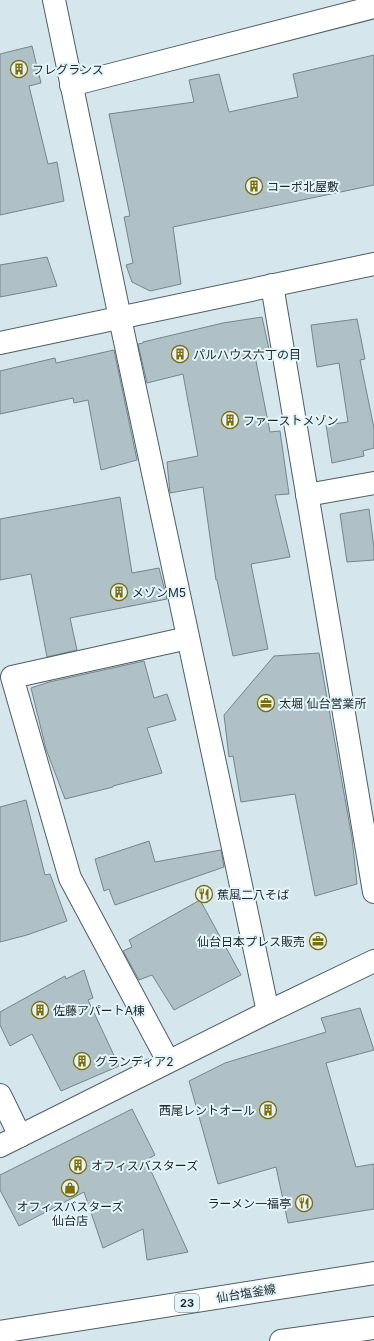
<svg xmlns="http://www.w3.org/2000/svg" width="374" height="1341" viewBox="0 0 374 1341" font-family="Inter,'Noto Sans JP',sans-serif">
<rect width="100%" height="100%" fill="#d5e7ed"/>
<g fill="#afc0c6" stroke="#75858b">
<polygon points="32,46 41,83 29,86 48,164 57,162 64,201 0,215 0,54"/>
<polygon points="374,55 374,185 173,227 181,284 150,291 132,282 126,265 133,263 124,217 130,216 109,114 194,102 189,80 219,74 229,112 298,97 293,74"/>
<polygon points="47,257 57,286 0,297 0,265"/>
<polygon points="262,317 269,349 254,351 270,432 280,431 289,494 275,495 290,557 251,564 268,649 233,656 217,580 216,580 203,487 170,493 167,462 198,456 183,374 147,383 138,344 143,343 143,342 223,323"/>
<polygon points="357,319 365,359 360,360 374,428 374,448 363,451 364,456 332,463 326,425 348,422 339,363 317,367 311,325"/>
<polygon points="114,350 137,460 101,470 88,400 74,403 73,398 0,414 0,371 55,358 56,363"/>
<polygon points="120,497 132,573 159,568 167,599 70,618 77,650 47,657 31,574 0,580 0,519"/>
<polygon points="369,509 374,548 374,560 347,562 340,514"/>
<polygon points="319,653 352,838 357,884 315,896 295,794 241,802 233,756 229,757 224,715 274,656"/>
<polygon points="144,661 154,698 167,694 176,720 147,728 162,773 113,786 113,787 65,799 46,749 31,688 49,682"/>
<polygon points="26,800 45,875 50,874 67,921 27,935 0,942 0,807"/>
<polygon points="149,841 155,862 221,850 224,867 115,905 109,889 104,891 95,859"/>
<polygon points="200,900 241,975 174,1010 152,975 139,980 123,951 132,947 129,940"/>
<polygon points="84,970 93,998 88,1000 119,1066 61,1091 32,1034 10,1046 0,1025 0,1012 65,976 66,979"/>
<polygon points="360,1008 374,1050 326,1063 356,1167 374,1164 374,1209 288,1223 276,1167 218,1184 189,1081 225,1063 326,1032 321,1018"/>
<polygon points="132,1109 155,1155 146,1160 188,1252 147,1260 143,1229 103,1248 84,1192 19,1226 0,1190 0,1175"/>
</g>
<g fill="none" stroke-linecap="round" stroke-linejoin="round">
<g stroke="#4f5e64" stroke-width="24">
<g id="street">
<polyline points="54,0 120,318 268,1012"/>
<polyline points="71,85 374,7"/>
<polyline points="272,285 374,892"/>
<polyline points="0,343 374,264"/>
<polyline points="307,495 374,483"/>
<polyline points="168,1061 70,878 12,677 188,638"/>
<polyline points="0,1095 20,1136"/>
<polyline points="0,1146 268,1012 374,961"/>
</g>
</g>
<g stroke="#4f5e64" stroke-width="24">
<g id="primary">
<polyline points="0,1332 374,1273"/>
<polyline points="281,1341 374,1328"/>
</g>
</g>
<use href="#street" stroke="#fff" stroke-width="22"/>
<use href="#primary" stroke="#fff" stroke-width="22"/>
</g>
<defs>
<g id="building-ring" transform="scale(0.9)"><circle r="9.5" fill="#e3f4fb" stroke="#7e6d07" stroke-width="1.5"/><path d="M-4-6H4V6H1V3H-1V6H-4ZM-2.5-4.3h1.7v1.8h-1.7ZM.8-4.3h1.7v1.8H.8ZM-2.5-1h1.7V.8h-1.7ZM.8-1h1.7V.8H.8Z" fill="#7e6d07"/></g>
<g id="office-ring" transform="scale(0.9)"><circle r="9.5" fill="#e3f4fb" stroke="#7e6d07" stroke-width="1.5"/><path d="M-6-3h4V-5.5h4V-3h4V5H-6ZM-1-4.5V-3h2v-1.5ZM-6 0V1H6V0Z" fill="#7e6d07"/></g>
<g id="restaurant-ring" transform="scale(0.9)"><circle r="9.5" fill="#e3f4fb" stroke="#7e6d07" stroke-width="1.5"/><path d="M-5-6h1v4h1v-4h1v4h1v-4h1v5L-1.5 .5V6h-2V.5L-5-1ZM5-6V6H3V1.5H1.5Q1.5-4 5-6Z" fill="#7e6d07"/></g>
<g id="shop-ring" transform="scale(0.9)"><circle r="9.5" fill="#e3f4fb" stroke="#7e6d07" stroke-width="1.5"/><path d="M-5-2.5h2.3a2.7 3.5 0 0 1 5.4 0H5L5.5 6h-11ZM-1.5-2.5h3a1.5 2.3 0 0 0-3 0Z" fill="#7e6d07"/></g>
</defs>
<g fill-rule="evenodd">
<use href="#building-ring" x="19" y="69"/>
<use href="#building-ring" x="254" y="186"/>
<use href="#building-ring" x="180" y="354"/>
<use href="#building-ring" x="230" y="420"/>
<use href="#building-ring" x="119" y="592"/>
<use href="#office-ring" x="266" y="703"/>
<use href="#restaurant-ring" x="204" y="894"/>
<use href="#office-ring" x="318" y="941"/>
<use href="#building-ring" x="40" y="1010"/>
<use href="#building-ring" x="82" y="1061"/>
<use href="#building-ring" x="268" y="1110"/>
<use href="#building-ring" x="78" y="1165"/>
<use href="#shop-ring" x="70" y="1188"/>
<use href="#restaurant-ring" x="304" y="1203"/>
</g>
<g text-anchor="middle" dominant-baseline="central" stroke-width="4" stroke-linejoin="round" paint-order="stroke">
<rect fill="#e3f4fb" stroke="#5a6467" stroke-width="1" x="175" y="1294" width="24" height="18" rx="3"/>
<g font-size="11" font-weight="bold" fill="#1f2628">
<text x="187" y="1303">23</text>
</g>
<g font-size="12" fill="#1f2628" stroke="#e3f4fb" text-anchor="start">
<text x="32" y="69">フレグランス</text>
<text x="267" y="186">コーポ北屋敷</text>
<text x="193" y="354">パルハウス六丁の目</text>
<text x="243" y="420">ファーストメゾン</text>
<text x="132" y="592">メゾンM5</text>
<text x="279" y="703">太堀 仙台営業所</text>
<text x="217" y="894">蕉風二八そば</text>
<text x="305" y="941" text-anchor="end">仙台日本プレス販売</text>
<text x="53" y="1010">佐藤アパートA棟</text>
<text x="95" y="1061">グランディア2</text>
<text x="255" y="1110" text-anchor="end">西尾レントオール</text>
<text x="91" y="1165">オフィスバスターズ</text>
<text x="291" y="1203" text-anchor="end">ラーメン一福亭</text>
<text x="70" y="1206" text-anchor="middle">オフィスバスターズ<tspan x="70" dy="14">仙台店</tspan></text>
</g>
<g font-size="12" fill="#1f2628" stroke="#e3f4fb">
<text transform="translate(246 1293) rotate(-9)">仙台塩釜線</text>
</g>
</g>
</svg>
